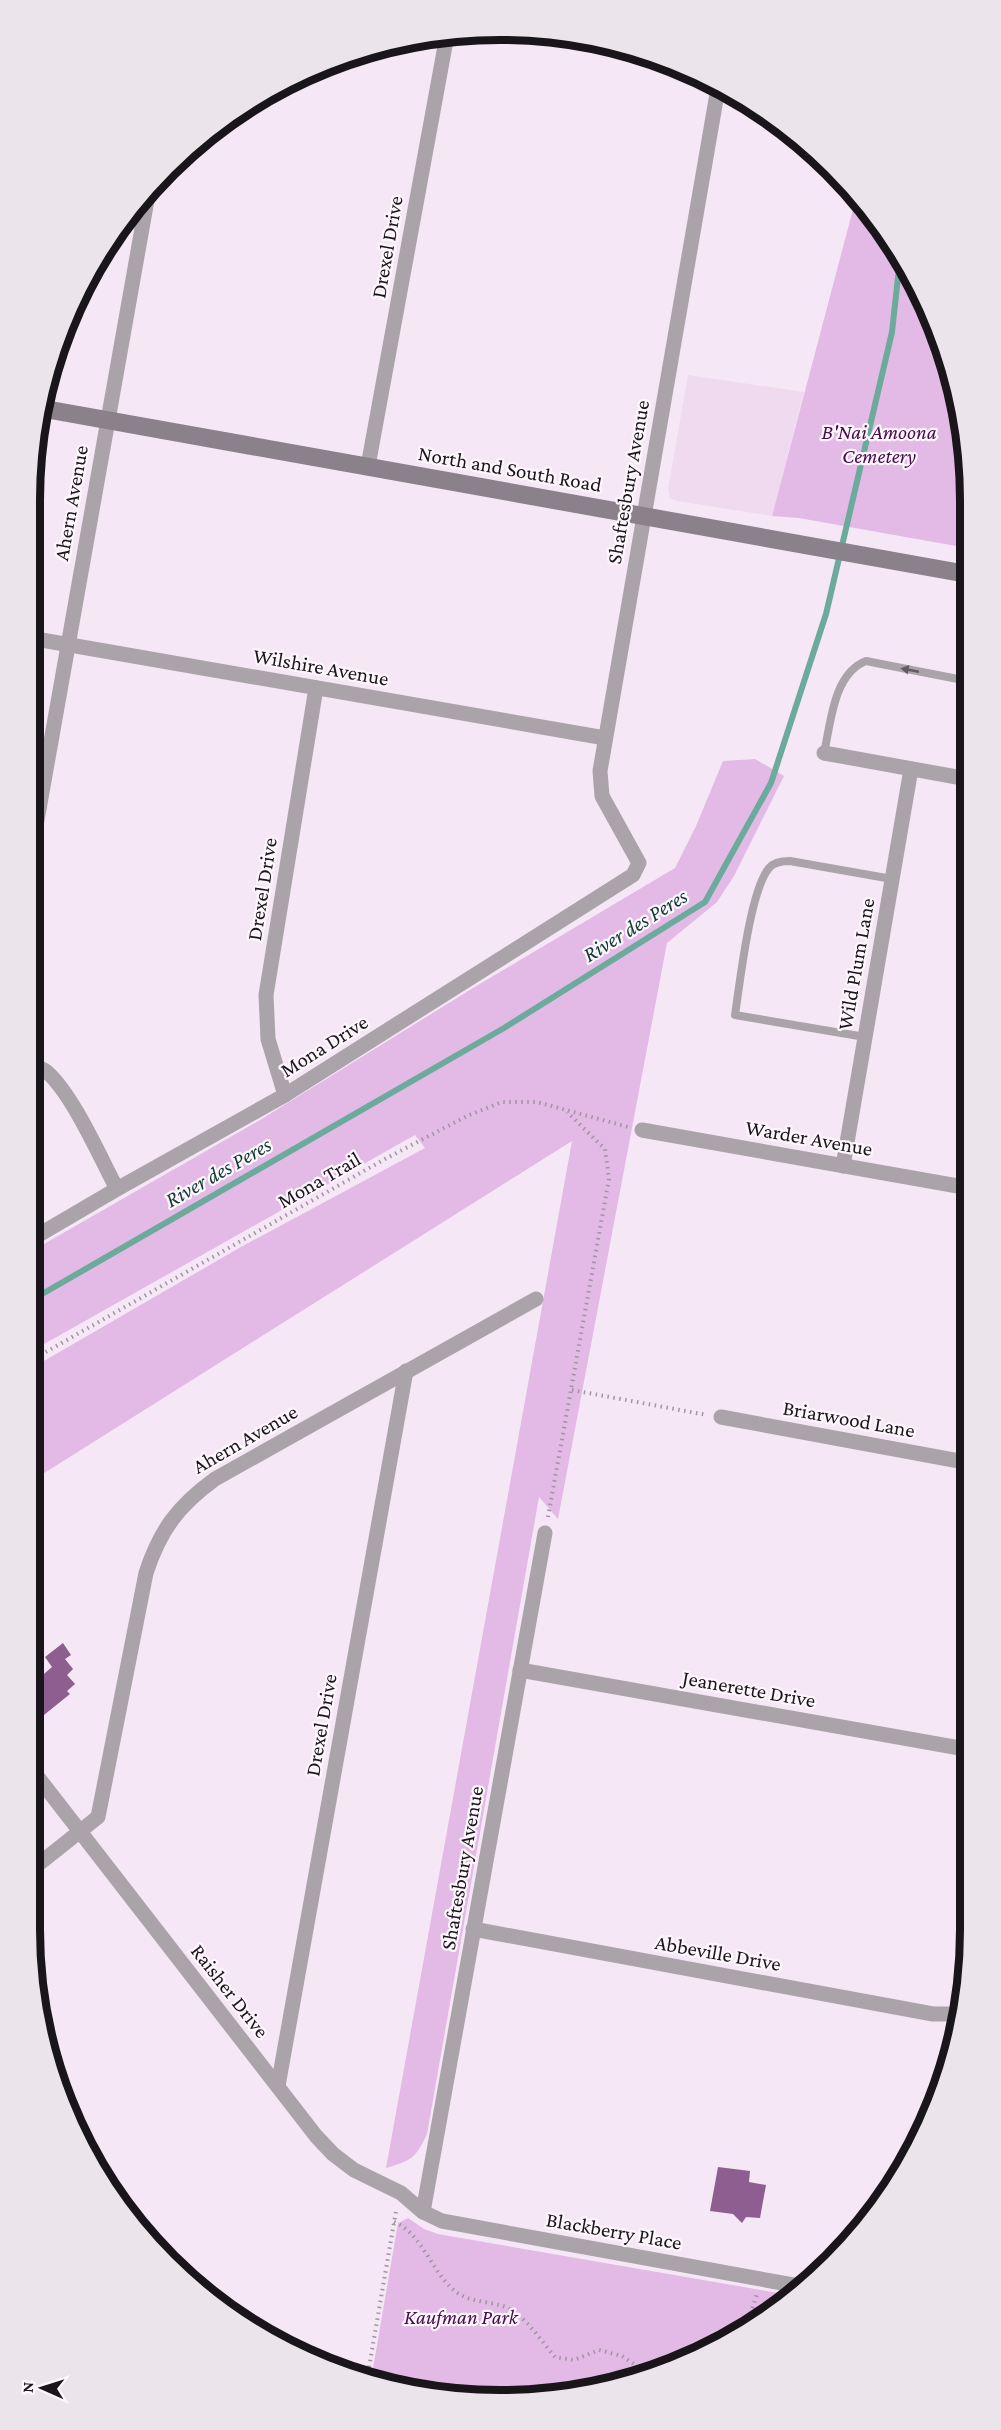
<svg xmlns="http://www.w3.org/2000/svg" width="1001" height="2430" viewBox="0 0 1001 2430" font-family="'Crimson Pro',serif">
<rect width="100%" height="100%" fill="#f6e7f6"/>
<polygon fill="#efdaef" points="688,375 804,392 772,516 677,501 670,498 668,489"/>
<g fill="#e3bae5">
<polygon points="857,194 923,293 967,439 967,548 799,518 772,516"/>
<path d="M755,759l29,17 -50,100 -17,26 -50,41 -109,576 -19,-22 -112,637c-11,24 -16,27 -41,34l186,-1027 -542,341v-113l209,-121 186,-100 -10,-13 -385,217v-100l230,-132 213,-132 202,-120 21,-42 27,-65z"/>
<polygon points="408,2218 424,2229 438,2234 790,2295 762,2321 681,2364 593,2391 439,2396 371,2380 398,2223"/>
</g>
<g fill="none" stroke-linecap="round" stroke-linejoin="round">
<polyline stroke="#6caa9c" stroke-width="6" points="30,1301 504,1028 705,902 771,783 826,614 892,332 900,259"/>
</g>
<g fill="#8d5e8f">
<polygon points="63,1643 71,1655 65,1659 73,1669 67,1675 75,1684 67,1691 70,1694 44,1715 34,1700 37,1697 30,1686 52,1667 45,1657"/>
<polygon points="718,2167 750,2171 749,2182 766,2185 760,2218 746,2217 742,2223 733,2214 710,2211"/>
</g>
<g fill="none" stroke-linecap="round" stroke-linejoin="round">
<g stroke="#a095a1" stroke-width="4" stroke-dasharray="1.5 4.5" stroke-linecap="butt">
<polyline points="30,1361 385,1159 467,1116 502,1102 537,1102 628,1127"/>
<polyline points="572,1390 707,1415"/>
<polyline points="548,1517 609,1179 605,1149 567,1112"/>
<path d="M394,2222c28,11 38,51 61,69 13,11 32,10 48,15 22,8 37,34 52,51l19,3 25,-10 23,6 27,18"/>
<polyline points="754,2325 750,2315 757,2294"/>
<path d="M707,2350v-6c14,-16 26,-17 43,-29"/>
<polyline points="367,2379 396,2211"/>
</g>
<g stroke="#aaa4aa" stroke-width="8">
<path d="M824,753c7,-30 9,-79 42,-92l102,20"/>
<path d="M865,1037l-130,-22c5,-33 15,-124 34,-147 5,-6 14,-7 21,-7l102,18"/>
</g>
<g stroke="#aaa4aa" stroke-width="15">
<polyline points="368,466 447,35"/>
<polyline points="30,638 605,738"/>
<polyline points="824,753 968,779"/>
<polyline points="30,860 149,189"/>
<path d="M30,1064c5,2 12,4 17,8 26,23 53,85 70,117"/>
<polyline points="285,1095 268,1039 266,995 316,688"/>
<polyline points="642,1130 969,1188"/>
<polyline points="843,1166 911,769"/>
<polyline points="30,1240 117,1189 285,1095 633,875 639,863 602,796 600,771 718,88"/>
<polyline points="721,1417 970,1463"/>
<polyline points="520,1670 971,1750"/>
<polyline points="30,1767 316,2136 333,2154 354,2170 401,2193 423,2212 442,2221 799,2286"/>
<path d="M30,1871l68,-54 48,-244c14,-43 32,-67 69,-94l321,-180"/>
<polyline points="473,1929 933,2014 957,2014"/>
<polyline points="278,2086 406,1371"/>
<polyline points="423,2212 545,1533"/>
</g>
<polyline stroke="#8a818a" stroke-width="18" points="45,409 967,574"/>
</g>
<defs><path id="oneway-solid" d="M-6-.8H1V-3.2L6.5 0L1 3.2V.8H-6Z" transform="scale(1.5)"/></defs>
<use fill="#625c62" href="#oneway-solid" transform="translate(910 670) rotate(-169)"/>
<g text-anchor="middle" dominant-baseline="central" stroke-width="4.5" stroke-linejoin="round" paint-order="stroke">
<g font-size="21" fill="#1a151b" stroke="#fdf7fd">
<text transform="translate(387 247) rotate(-80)">Drexel Drive</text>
<text transform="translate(510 469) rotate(10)">North and South Road</text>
<text transform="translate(628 482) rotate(-80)">Shaftesbury Avenue</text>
<text transform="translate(71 503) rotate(-80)">Ahern Avenue</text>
<text transform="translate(321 667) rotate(10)">Wilshire Avenue</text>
<text transform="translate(262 889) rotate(-81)">Drexel Drive</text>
<text transform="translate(856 964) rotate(-80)">Wild Plum Lane</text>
<text transform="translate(324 1046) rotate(-32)">Mona Drive</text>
<text transform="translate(809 1138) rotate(10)">Warder Avenue</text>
<text transform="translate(319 1180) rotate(-30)">Mona Trail</text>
<text transform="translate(849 1419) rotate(10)">Briarwood Lane</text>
<text transform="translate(245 1439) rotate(-30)">Ahern Avenue</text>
<text transform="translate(749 1689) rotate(10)">Jeanerette Drive</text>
<text transform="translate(321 1725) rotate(-80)">Drexel Drive</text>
<text transform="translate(462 1868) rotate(-80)">Shaftesbury Avenue</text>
<text transform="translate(718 1953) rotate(10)">Abbeville Drive</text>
<text transform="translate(230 1991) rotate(52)">Raisher Drive</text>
<text transform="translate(614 2231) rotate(10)">Blackberry Place</text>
</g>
<g font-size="21" font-style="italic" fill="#480a4c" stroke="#fdf7fd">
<text x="879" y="432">B'Nai Amoona<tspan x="879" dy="24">Cemetery</tspan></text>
<text x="461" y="2317">Kaufman Park</text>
</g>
<g font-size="22" font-style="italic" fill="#113b32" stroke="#fdf7fd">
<text transform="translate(635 925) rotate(-32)">River des Peres</text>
<text transform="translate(218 1172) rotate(-30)">River des Peres</text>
</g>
</g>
<path d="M0 0H1001V2430H0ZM500 40H500A460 460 0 0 1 960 500V1930A460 460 0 0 1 500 2390H500A460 460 0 0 1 40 1930V500A460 460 0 0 1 500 40Z" fill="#ebe5eb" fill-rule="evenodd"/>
<path fill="none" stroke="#1a151b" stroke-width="8" d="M500 40H500A460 460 0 0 1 960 500V1930A460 460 0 0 1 500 2390H500A460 460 0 0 1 40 1930V500A460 460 0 0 1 500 40Z"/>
<g transform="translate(42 2388) rotate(273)" stroke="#fdf7fd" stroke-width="4.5" paint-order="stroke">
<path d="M0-4.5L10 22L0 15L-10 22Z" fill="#1a151b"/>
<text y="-9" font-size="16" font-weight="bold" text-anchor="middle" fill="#1a151b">N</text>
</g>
</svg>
